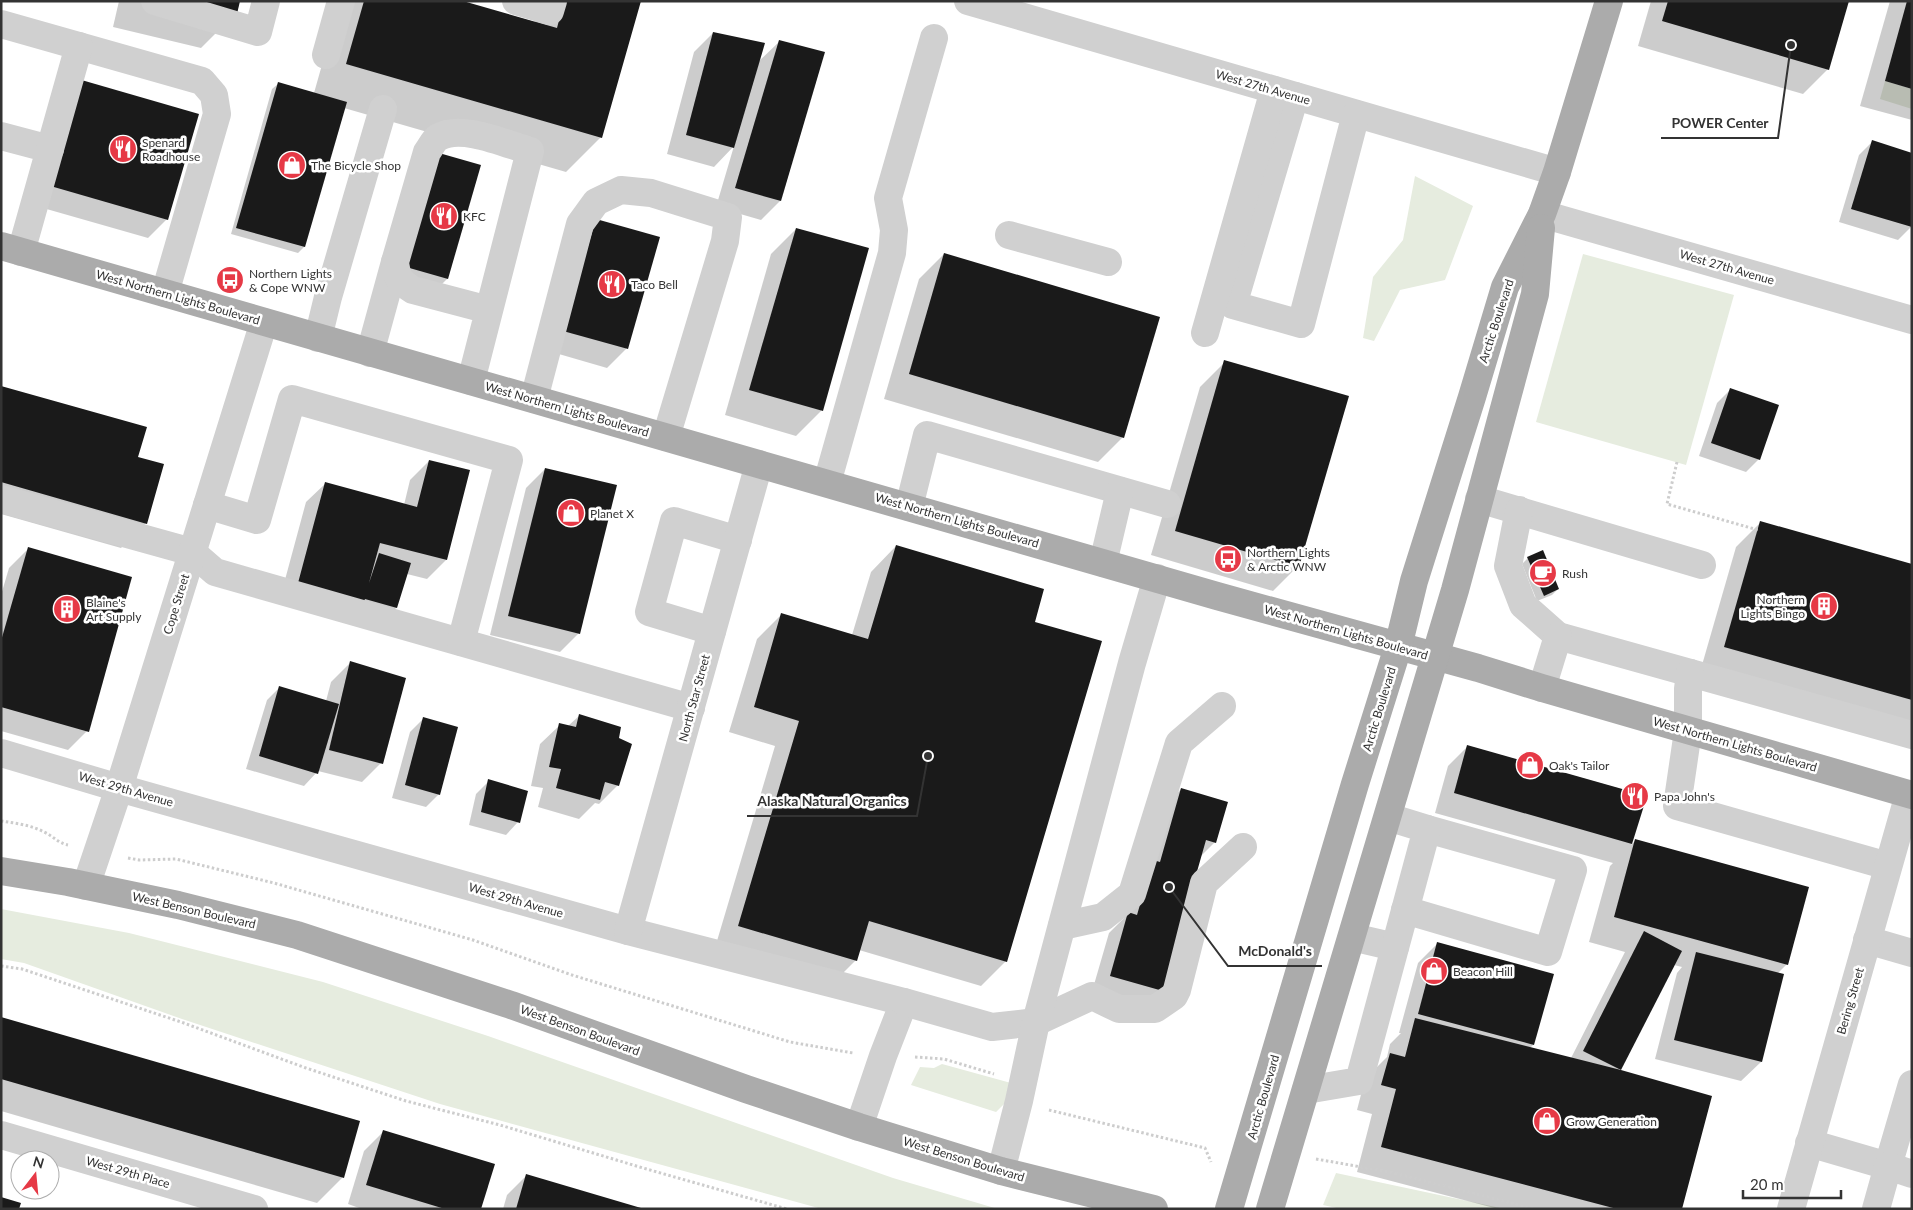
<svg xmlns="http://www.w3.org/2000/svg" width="1913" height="1210" viewBox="0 0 1913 1210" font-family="Lato,sans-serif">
<rect width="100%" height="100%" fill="#fff"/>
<g fill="#e6ecdf">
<polygon points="1885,81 1912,89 1912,109 1880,99"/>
<polygon points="1415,176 1473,206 1445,280 1400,290 1374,341 1363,338 1373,277 1403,240"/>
<polygon points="1583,254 1734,295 1686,465 1536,422"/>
<polygon points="1,909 129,933 323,982 488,1036 893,1178 998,1209 822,1209 440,1104 182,1019 24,963 1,959"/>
<polygon points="942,1064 1011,1083 1007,1101 996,1112 911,1085 920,1067 934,1068"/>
<polygon points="1336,1173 1505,1209 1341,1209 1323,1205"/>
</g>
<g fill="#0003">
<polygon points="119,1 239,1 236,13 201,48 113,27"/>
<polygon points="340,1 458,1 534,23 541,1 640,1 601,137 566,172 344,108 304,247 298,253 231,234 272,89 279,83 314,93"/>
<polygon points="1651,1 1848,1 1828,69 1803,94 1638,46"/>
<polygon points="1890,1 1912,1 1912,120 1860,106"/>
<polygon points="713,33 758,62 780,41 780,201 761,220 716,207 734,146 714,167 667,154 694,52"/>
<polygon points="59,100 167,219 148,238 29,204"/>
<polygon points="1872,142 1912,226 1898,240 1839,222 1859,155"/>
<polygon points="420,173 447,279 428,298 388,286"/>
<polygon points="597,220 658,238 626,349 607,368 545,350"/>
<polygon points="796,229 867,249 821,411 796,436 725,415 771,254"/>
<polygon points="944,254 1123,437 1098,462 884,399 919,279"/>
<polygon points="1225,362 1298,566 1273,591 1151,555 1200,387"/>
<polygon points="1,387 137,458 146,523 121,548 1,514"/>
<polygon points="1730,390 1759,459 1746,472 1699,456 1717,403"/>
<polygon points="429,461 446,560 427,579 407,574 396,608 383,621 279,602 306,502 326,483 404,505 410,480"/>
<polygon points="545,469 579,633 560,652 490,635 526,488"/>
<polygon points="1761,522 1912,566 1912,732 1700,672 1736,547"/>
<polygon points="896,546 1033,622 1006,961 981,986 859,950 856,960 831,985 714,951 775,746 729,732 757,639 782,614 852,635 871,572"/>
<polygon points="28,549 87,731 68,750 1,731 1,595 9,568"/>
<polygon points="1528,558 1558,589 1552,595 1537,601 1522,564"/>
<polygon points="350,663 381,763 362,782 318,771 304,786 246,769 267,700 280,687 326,701 331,682"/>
<polygon points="579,716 617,739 618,785 599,804 595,803 579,819 538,807 543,788 531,786 540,744 560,725 568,726"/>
<polygon points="423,719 439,794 426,807 392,798 410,732"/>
<polygon points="1468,746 1646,796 1631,845 1635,841 1787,964 1777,974 1761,1062 1741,1081 1655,1059 1677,973 1682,967 1674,965 1618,1072 1681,1209 1498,1209 1357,1172 1372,1114 1357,1110 1365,1079 1387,1057 1390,1044 1401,1033 1399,1033 1418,963 1438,943 1533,1045 1529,1049 1570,1060 1625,952 1589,942 1610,866 1613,863 1435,813 1448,766"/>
<polygon points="489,781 518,822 506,835 469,825 476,794"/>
<polygon points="1181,789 1215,842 1199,858 1162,991 1143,1010 1091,995 1109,933 1124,918 1162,809"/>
<polygon points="1,1018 359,1121 342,1178 317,1203 1,1111"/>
<polygon points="383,1132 480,1209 362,1209 348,1204 364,1151"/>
<polygon points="526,1176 637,1209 503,1209 507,1195"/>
</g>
<g fill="#1a1a1a">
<polygon points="188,1 240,1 237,14"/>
<polygon points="364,1 463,1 557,28 564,1 641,1 602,138 346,64"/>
<polygon points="1668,1 1849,1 1829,70 1662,21"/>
<polygon points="1907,1 1912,1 1912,89 1885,81"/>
<polygon points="713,32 765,43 734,148 686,135"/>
<polygon points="779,40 825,52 781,201 735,188"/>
<polygon points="78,79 199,114 168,220 47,185"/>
<polygon points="278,82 347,102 305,247 236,228"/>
<polygon points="1872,140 1912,153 1912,227 1851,209"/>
<polygon points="439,153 481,165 448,279 406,267"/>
<polygon points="596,219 660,237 628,349 563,331"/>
<polygon points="796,228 869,248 823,411 749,390"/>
<polygon points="944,253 1160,317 1124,438 909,374"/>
<polygon points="1224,360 1349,396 1299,567 1175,531"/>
<polygon points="1,386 147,427 138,457 164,464 147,524 1,482"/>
<polygon points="1730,388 1779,405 1760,460 1711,443"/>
<polygon points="429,460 470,470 447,560 380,543 369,583 379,553 411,563 397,608 365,599 364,601 298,583 325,482 417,507"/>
<polygon points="545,468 617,485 580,634 508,616"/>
<polygon points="1760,521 1912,564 1912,700 1724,647"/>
<polygon points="896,545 1044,589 1035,622 1102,641 1007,962 869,921 857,961 738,926 799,721 754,707 781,613 868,639"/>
<polygon points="28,547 132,577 89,732 1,707 1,641"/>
<polygon points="1543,550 1559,589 1544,596 1527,557"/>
<polygon points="350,661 406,678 383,764 329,750"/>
<polygon points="279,686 339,704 318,774 259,756"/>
<polygon points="579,714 621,727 619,738 632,744 619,786 605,782 600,800 556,788 561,769 549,767 559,723 576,727"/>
<polygon points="423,717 458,727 440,795 405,785"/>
<polygon points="1467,745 1647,796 1632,844 1454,793"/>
<polygon points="488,779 528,791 520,823 481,812"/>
<polygon points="1181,788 1228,802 1216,843 1206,840 1163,991 1110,976 1128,912 1137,915 1153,860 1160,862"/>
<polygon points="1635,839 1809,887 1788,965 1614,917"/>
<polygon points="1644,931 1682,951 1621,1070 1583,1051"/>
<polygon points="1437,942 1554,974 1534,1045 1418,1014"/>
<polygon points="1696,952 1784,974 1762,1062 1674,1040"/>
<polygon points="1,1017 360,1121 344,1178 1,1079"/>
<polygon points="1415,1018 1621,1070 1712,1096 1682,1209 1617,1209 1381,1147 1396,1089 1381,1085 1390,1053 1405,1057"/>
<polygon points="383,1130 495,1164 481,1209 445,1209 366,1185"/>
<polygon points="526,1174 641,1208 640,1209 516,1209"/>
<polygon points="1,1197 21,1203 19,1209 1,1209"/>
</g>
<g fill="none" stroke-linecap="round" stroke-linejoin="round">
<g stroke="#cdcdcd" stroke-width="3" stroke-dasharray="2.5 2.5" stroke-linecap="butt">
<polyline points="1677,462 1667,504 1758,530"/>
<path d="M1,821c14,2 30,4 43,11 9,4 14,11 24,13"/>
<polyline points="128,858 139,860 176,859 274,883 473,940 572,975 790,1042 853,1053"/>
<polyline points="1,966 22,969 181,1022 306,1068 406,1101 500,1125 643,1168 787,1209"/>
<polyline points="915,1057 944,1059 994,1074"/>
<polyline points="1049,1110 1205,1148 1211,1162"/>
<polyline points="1316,1159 1390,1172 1535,1209"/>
</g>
<g stroke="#d0d0d0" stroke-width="28">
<polyline points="155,1 258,32 266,1"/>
<polyline points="516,1 550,11 553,1"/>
<polyline points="968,1 1557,172"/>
<polyline points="1,24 202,81 214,95 217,114 165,293"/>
<polyline points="326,55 341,1"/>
<polyline points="1295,96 1233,305 1301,324 1356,114"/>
<polyline points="1,136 50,149 21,252"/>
<polyline points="50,149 79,46"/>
<polyline points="1542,214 1912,320"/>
<polyline points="1009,235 1108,262"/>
<polyline points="1205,333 1274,90"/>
<polyline points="318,338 328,297 383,109"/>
<polyline points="370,353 395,262"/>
<path d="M471,381l59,-230c-24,-7 -68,-27 -91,-14 -5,2 -8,10 -12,15l-32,110c2,17 5,20 18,28l76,20"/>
<polyline points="534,399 580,224 596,202 621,190 651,193 728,217 725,241 666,437"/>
<polyline points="827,483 892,253 894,230 888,198 934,38"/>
<polyline points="1,499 192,552 215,572 691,708"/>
<polyline points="1479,499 1702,565"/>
<polyline points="207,505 257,520 292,399 509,460 461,642"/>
<polyline points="909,507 927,435 1167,504"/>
<polyline points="1519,510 1508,566 1523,605 1558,636 1912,735"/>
<polyline points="1103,563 1120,491"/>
<polyline points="712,631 649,612 674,521 738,540"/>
<polyline points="1690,673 1688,689 1688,731 1677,806 1888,866"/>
<polyline points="1542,688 1558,636"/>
<polyline points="1,753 119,788 628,931 904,1002 883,1056 859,1127"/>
<polyline points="86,886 119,788 264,322"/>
<polyline points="1405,910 1548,952 1573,870 1427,829"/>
<polyline points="1062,926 1103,917 1132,894 1179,743 1222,706"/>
<polyline points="628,931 759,464"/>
<polyline points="1352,937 1395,947"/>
<polyline points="1867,940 1912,953"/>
<polyline points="904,1002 992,1027 1036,1022 1092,996 1119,1009 1155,1009 1174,996 1177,990 1204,883 1243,847"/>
<polyline points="1306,1090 1359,1081 1427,829 1388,817"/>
<polyline points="1,1135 254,1209"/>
<polyline points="1809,1143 1888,1166 1912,1084"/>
<polyline points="1001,1171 1019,1101 1036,1022 1132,663 1157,578"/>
<polyline points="1791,1209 1909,794"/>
<polyline points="1876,1209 1888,1166 1912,1174"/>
</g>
<g stroke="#ababab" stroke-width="28">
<polyline points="1,246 1217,596 1478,668 1542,688 1912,795"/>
<polyline points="1,871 68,882 178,905 297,935 511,1005 746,1089 859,1127 1001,1171 1154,1209"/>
<polyline points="1229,1209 1355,784 1398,647 1414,581 1472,397 1505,287 1542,214 1557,172 1609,1"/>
<polyline points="1270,1209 1455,590 1535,294 1541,228"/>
</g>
</g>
<defs>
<g id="restaurant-disc" transform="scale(1.4375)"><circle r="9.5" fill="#e63946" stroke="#fff"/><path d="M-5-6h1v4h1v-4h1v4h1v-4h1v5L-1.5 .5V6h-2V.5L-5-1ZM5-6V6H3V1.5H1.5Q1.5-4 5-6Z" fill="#fff"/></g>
<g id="shop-disc" transform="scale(1.4375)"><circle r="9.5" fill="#e63946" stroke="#fff"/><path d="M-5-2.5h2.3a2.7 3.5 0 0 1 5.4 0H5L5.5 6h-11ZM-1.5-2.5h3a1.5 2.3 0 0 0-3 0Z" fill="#fff"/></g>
<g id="bus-disc" transform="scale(1.4375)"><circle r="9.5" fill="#e63946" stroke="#fff"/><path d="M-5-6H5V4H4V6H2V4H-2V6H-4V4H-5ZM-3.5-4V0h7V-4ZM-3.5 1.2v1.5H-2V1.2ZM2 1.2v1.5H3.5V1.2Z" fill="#fff"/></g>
<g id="cafe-disc" transform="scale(1.4375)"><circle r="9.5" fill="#e63946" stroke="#fff"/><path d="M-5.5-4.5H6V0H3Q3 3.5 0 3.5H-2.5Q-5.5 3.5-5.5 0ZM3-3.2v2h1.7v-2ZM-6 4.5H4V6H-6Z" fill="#fff"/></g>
<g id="building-disc" transform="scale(1.4375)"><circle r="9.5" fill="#e63946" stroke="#fff"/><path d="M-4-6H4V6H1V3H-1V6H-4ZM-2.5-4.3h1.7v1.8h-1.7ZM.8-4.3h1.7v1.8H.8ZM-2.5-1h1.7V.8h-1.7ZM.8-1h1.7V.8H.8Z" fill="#fff"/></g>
</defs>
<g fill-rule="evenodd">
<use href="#restaurant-disc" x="123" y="149"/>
<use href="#shop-disc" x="292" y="165"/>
<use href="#restaurant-disc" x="444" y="216"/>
<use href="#bus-disc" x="230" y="280"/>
<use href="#restaurant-disc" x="612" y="284"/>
<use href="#shop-disc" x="571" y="513"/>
<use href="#bus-disc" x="1228" y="559"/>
<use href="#cafe-disc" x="1543" y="573"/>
<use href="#building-disc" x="1824" y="606"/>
<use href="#building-disc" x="67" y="609"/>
<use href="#shop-disc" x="1530" y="765"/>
<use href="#restaurant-disc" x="1635" y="796"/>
<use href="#shop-disc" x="1434" y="971"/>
<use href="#shop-disc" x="1547" y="1121"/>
</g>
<g text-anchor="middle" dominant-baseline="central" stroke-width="5" stroke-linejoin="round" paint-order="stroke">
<g font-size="12" fill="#333" stroke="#fff">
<text transform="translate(1263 87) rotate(16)">West 27th Avenue</text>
<text transform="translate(1727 267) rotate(16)">West 27th Avenue</text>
<text transform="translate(178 297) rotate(16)">West Northern Lights Boulevard</text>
<text transform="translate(1496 321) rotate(-72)">Arctic Boulevard</text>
<text transform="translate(567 409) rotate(16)">West Northern Lights Boulevard</text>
<text transform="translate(957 520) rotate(16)">West Northern Lights Boulevard</text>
<text transform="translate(176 604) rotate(-73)">Cope Street</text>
<text transform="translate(1346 632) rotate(16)">West Northern Lights Boulevard</text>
<text transform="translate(694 698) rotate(-75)">North Star Street</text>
<text transform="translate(1379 709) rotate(-73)">Arctic Boulevard</text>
<text transform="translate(1735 744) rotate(16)">West Northern Lights Boulevard</text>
<text transform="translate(126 789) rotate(16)">West 29th Avenue</text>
<text transform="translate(516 900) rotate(16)">West 29th Avenue</text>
<text transform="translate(194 910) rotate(13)">West Benson Boulevard</text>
<text transform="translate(1850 1001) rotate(-74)">Bering Street</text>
<text transform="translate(580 1030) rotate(20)">West Benson Boulevard</text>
<text transform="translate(1263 1097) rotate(-74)">Arctic Boulevard</text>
<text transform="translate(964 1159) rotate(17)">West Benson Boulevard</text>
<text transform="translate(128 1172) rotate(16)">West 29th Place</text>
</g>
<g font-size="12" fill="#333" stroke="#fff" text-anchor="start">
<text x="142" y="142">Spenard<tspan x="142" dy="14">Roadhouse</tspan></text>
<text x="311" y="165">The Bicycle Shop</text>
<text x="463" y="216">KFC</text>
<text x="249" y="273">Northern Lights<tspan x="249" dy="14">&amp; Cope WNW</tspan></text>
<text x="631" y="284">Taco Bell</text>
<text x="590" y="513">Planet X</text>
<text x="1247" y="552">Northern Lights<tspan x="1247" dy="14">&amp; Arctic WNW</tspan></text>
<text x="1562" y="573">Rush</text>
<text x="1805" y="599" text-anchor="end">Northern<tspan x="1805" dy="14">Lights Bingo</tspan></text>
<text x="86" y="602">Blaine's<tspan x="86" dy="14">Art Supply</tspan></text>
<text x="1549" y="765">Oak's Tailor</text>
<text x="1654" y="796">Papa John's</text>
<text x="1453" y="971">Beacon Hill</text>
<text x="1566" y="1121">Grow Generation</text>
</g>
</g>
<path fill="none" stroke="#333" stroke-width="2" d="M1791 45L1778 138H1661M928 756L917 816H747M1169 887L1228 966H1322"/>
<g fill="#333" stroke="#fff" stroke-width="2">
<circle cx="1791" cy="45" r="5"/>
<circle cx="928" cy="756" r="5"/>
<circle cx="1169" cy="887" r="5"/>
</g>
<g font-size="14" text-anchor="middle" font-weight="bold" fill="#333" stroke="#fff" stroke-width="5" stroke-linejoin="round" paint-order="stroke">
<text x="1720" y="128">POWER Center</text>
<text x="832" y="806">Alaska Natural Organics</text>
<text x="1275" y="956">McDonald's</text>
</g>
<rect width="1913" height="1210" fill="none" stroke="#333333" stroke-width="5"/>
<g transform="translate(35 1175) rotate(16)"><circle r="24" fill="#ffffff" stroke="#adadad"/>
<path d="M0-4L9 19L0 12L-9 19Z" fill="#e63946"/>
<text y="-8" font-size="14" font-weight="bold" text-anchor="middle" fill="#333333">N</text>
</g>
<path d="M1743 1190v8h98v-8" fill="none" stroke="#333333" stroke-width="2.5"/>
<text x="1750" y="1190" font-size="15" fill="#333333" stroke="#ffffff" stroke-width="4" paint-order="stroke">20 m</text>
</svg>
